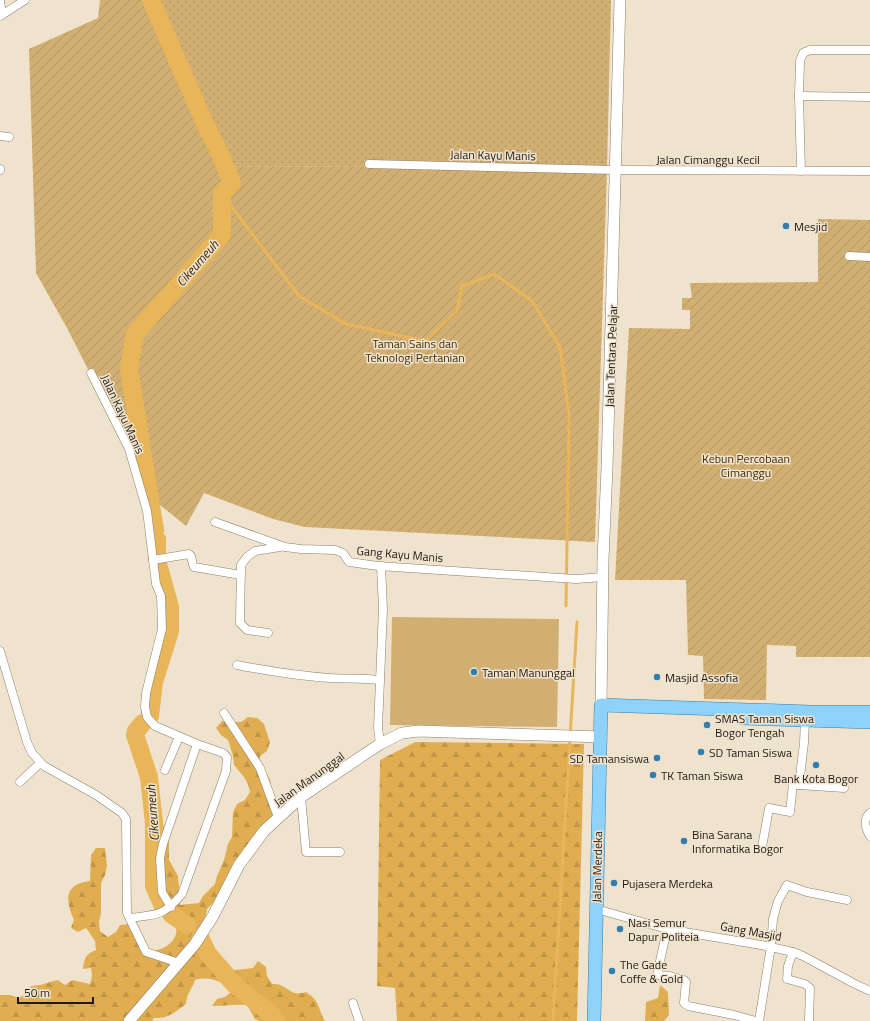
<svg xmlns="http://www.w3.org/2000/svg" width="870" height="1021" viewBox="0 0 870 1021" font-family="'Titillium Web',sans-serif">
<defs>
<pattern id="forest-firs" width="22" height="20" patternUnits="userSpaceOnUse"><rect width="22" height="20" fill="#e0ae51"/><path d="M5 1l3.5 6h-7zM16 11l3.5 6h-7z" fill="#c09546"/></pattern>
<pattern id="park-dots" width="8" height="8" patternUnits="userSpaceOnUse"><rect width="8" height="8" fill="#d1ae72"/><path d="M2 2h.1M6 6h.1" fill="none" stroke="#b39562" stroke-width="1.8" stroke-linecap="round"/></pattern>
<pattern id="garden-furrows" width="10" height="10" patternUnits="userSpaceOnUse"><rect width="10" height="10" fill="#d1ae72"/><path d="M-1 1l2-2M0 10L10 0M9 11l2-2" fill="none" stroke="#b39562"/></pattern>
</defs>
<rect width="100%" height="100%" fill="#f0e3ce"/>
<polygon fill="#d1ae72" points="392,617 559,619 557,727 390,725"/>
<g fill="url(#forest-firs)">
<path d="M248,717l9,1 7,6 6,18 -3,9 -7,5 -1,10 7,6 4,8 7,33 -48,58 -1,9 -10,14 -4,8 -7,7 -3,17 1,9 7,7 7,20 6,7 10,1 18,-2 5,-7 8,6 1,9 5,8c3,0 7,0 10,2 11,5 10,10 24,6 15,10 11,15 19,29h-66l-4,-2 -8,-14c-12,-1 -23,1 -35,1l5,-7 8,-2 7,-6c-8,-10 -25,-15 -37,-11 -3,10 -8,12 -9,24 -11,8 -18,15 -32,14l-2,3h-152v-26h10l9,3 7,-5 5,-7c10,0 17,-4 27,-6l7,5 7,-5 18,4 2,-8 -1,-8 -8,1c1,-11 3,-15 13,-19l-1,-9 -9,-13 -8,4 -7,-4 3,-8c-9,-20 -10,-36 16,-39l1,-26 5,-7h9l2,18 -2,9 -4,8v30l-2,9 1,9 8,6 8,-5 4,-7 9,-1 21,28c6,-2 14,-3 18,-7 16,-11 6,-31 -3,-42h-8l-5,-7 1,-9 -6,-15v-9l9,-34 7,-5 6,17v19l9,16 2,29 19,-2 4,-7 12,-12 2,-8 7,-16 4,-16 4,-7 1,-25 4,-8 8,-4 5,-8 -2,-8 -4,-7 -10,-12 -1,-9 -5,-16 -7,-5 -5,-7 6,-7 19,1z"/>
<polygon points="415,742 584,744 577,1021 397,1021 395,988 377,986 380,760"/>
<polygon points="660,985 668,992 669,1015 664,1021 645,1021 646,1002 658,998"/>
</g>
<polygon fill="url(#park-dots)" points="142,0 611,0 607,168 218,166"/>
<g fill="url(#garden-furrows)">
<polygon points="100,0 142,0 218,166 607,168 595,542 305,527 273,519 204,493 186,526 155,501 67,328 36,273 29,49 98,18"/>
<polygon points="818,219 870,220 870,657 796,657 796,646 767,645 766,700 704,699 703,656 688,655 686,580 615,580 629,328 690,329 690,310 682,310 682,298 692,298 690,283 818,282"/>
</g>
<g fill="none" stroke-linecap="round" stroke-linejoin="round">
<g stroke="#e8b559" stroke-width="3">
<polyline points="222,194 299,296 346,324 425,341 457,311 462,286 494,274 532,301 560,347 569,414 566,606"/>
<polyline points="553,1021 577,622"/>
</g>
<g stroke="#e8b559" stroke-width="18">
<polyline points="151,0 203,119 220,154 232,183 222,194 222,235 135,334 129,369 155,530"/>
<polyline points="157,556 157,539"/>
<polyline points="150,716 154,682 170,631 170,607 158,564"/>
<polyline points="143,723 136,731 135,735 149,777 154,823 154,886 163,906"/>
<polyline points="171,914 187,925"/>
<polyline points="200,937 208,954 234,984 272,1015 276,1021"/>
</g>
<g stroke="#8a7f6b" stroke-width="9">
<g id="street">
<polyline points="0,1 2,15 0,16"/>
<polyline points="2,15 25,0"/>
<polyline points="799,96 870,97"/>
<polyline points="0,136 9,137"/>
<polyline points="369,164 616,170 870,171"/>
<polyline points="0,170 0,169"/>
<polyline points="801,171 799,96 800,61 803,53 810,50 870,50"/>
<polyline points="849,256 870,257"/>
<path d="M91,373l38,76 18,62 9,73 5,12 1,33 -16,64 -1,14 2,10 8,9 42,18 26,9 4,4 -1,14 -44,123c-20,23 -24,20 -52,24"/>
<polyline points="215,522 285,547 301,549 335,550 343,553 349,562 378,566 576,579 603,577"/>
<polyline points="153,560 189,554 191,556 193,565 194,567 241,575"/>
<polyline points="268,633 247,630 240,623 241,565 247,557 255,551 280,547"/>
<polyline points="0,651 27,742 32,753 44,766 96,795 122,813 126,819 127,913 146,952 179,963"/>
<path d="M237,665c31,6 62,11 93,13 16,1 33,0 49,2"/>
<polyline points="224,713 260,768 278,817"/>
<polyline points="380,744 378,728 383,609 381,566"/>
<polyline points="165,770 179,737"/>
<polyline points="20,782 40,763"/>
<polyline points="799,785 844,788"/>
<polyline points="301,797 306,852 340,852"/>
<path d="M870,813c-8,7 -4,16 0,23"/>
<polyline points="762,847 769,808 790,812 793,784 799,785 804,743 805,720"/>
<polyline points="171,907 162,892 160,858 163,844 197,744"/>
<polyline points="596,909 667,929 761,945 793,952 803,956 855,984 870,991"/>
<polyline points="667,929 657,975 670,976 684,980 686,982 684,1003 688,1006 734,1015 756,1021"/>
<polyline points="793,952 788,966 787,979 805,984 810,988 809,1021"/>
<polyline points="353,1003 359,1021"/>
<polyline points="759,1021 771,946 773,919 778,901 787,885 807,892 847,900"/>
</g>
</g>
<g stroke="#8a7f6b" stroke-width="12">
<g id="secondary">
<polyline points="601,705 603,560 607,468 620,0"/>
<polyline points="129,1021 195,944 213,916 239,865 264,831 301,797 380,744 402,733 419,731 601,737"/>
</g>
</g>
<g stroke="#367ea8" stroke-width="14">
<g id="primary">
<polyline points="742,718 870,722"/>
<polyline points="594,1021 601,705 811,712 870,712"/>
</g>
</g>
<use href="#street" stroke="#fff" stroke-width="8"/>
<use href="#secondary" stroke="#fff" stroke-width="11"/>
<use href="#primary" stroke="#8ed1fb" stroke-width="13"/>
</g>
<g fill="#2f7eb0" stroke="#f0e3ce" stroke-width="1.5">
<circle cx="786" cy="226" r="4"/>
<circle cx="474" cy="672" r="4"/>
<circle cx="657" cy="677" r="4"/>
<circle cx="707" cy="725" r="4"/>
<circle cx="701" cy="752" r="4"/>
<circle cx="657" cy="758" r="4"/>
<circle cx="816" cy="765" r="4"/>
<circle cx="653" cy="775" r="4"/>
<circle cx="684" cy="841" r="4"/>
<circle cx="614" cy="883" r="4"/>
<circle cx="620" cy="929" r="4"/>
<circle cx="612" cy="971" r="4"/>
</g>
<g text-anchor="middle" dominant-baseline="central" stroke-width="3" stroke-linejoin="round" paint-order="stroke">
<g font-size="12" fill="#1f1b13" stroke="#f0e3ce">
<text transform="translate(493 155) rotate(1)">Jalan Kayu Manis</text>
<text x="708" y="159">Jalan Cimanggu Kecil</text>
<text transform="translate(611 356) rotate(-88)">Jalan Tentara Pelajar</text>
<text transform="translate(123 414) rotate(65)">Jalan Kayu Manis</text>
<text transform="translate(400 554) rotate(5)">Gang Kayu Manis</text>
<text transform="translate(309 779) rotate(-36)">Jalan Manunggal</text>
<text transform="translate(597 867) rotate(-89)">Jalan Merdeka</text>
<text transform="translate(751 931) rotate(10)">Gang Masjid</text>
</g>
<g font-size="12" fill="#1f1b13" stroke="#f0e3ce" text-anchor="start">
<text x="794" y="226">Mesjid</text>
<text x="482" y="672">Taman Manunggal</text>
<text x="665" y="677">Masjid Assofia</text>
<text x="715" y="718">SMAS Taman Siswa<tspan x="715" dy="14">Bogor Tengah</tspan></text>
<text x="709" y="752">SD Taman Siswa</text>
<text x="649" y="758" text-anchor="end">SD Tamansiswa</text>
<text x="661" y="775">TK Taman Siswa</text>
<text x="816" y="778" text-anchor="middle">Bank Kota Bogor</text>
<text x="692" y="834">Bina Sarana<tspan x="692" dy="14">Informatika Bogor</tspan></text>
<text x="622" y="883">Pujasera Merdeka</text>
<text x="628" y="922">Nasi Semur<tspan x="628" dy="14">Dapur Politeia</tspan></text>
<text x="620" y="964">The Gade<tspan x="620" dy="14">Coffe &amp; Gold</tspan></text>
</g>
<g font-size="12" fill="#3f2b02" stroke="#f0e3ce">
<text x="415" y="343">Taman Sains dan<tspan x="415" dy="14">Teknologi Pertanian</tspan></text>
<text x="746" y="458">Kebun Percobaan<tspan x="746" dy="14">Cimanggu</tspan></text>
</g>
<g font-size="13" font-style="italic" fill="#392500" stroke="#f0e3ce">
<text transform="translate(197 263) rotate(-49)">Cikeumeuh</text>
<text transform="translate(152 813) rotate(-94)">Cikeumeuh</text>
</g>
</g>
<path d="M18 997v6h75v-6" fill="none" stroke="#1f1b13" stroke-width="2"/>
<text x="24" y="997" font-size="12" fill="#1f1b13" stroke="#f0e3ce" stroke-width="3" paint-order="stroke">50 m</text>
</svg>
